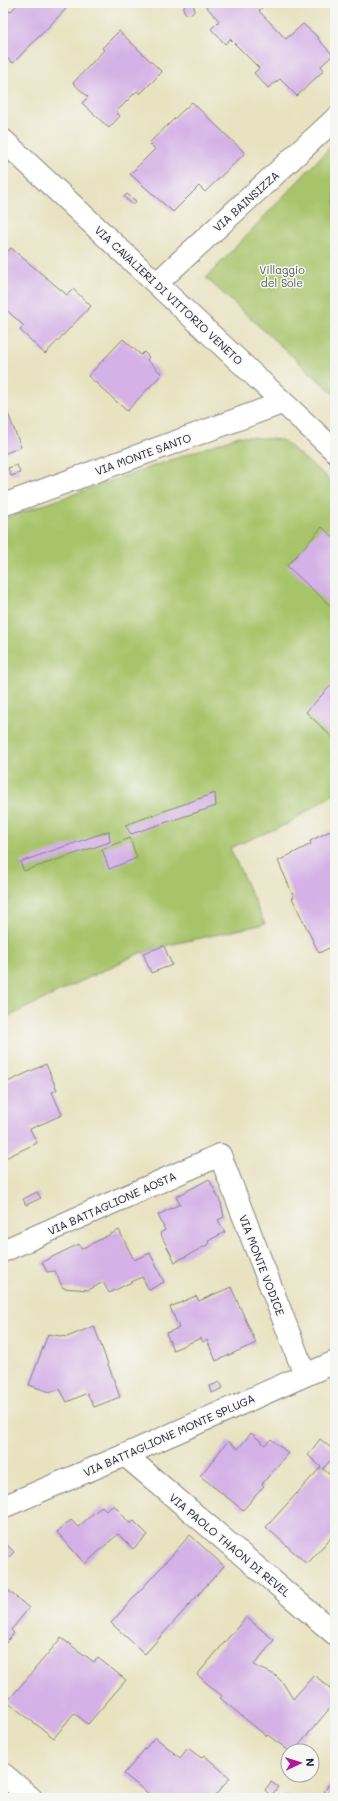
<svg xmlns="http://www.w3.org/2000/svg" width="338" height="1801" viewBox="0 0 338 1801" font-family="Mali,sans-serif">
<rect width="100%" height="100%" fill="#f6f6f2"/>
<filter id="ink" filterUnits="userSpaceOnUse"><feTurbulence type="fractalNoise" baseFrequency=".025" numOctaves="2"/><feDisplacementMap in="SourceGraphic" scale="8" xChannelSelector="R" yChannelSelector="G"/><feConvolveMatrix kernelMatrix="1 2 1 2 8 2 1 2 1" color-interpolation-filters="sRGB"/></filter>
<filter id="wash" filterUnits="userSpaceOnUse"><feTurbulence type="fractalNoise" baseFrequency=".012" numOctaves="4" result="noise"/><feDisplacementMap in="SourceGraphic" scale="16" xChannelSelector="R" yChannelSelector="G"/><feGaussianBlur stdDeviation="0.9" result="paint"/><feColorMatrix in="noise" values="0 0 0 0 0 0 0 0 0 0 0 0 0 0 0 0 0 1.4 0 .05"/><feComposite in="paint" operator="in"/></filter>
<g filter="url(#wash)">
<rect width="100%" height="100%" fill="#e8e2c0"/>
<g fill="#a8c46b" stroke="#657353">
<polygon points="335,142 335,395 206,278"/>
<polygon points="239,436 282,440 335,484 335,793 287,824 230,848 265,924 164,946 143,953 142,952 3,1019 3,519"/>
</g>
<g id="blocks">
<g fill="#d4b1e6">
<polygon points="19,3 65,3 68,7 13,63 3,55 3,5 10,12"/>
<polygon points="203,3 266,3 259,11 286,39 303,24 319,38 318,39 333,55 321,66 324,70 297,96 280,79 268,88 254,73 259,68 230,39 225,44 211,29 219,21"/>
<circle cx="189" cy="9" r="5.5"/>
<polygon points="119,31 162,72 140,94 137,91 116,112 120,116 109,128 82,103 88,97 73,83 104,50 102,48"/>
<polygon points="192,102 245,153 205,192 199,186 173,212 130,174 155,149 149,143"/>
<polygon points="127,194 136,201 133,205 124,197"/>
<polygon points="11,248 67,295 73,289 91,306 45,354 20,330 24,326 3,307 3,257"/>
<polygon points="123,339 141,355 144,352 149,357 147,360 162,374 127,411 88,376"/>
<polygon points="3,401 21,447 3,454"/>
<polygon points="17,465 20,473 11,476 8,468"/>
<polygon points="322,527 335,539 335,610 287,566"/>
<polygon points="335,681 335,740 306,712"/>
<polygon points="215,793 216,806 131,834 125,825"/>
<polygon points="109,831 110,842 24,871 20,862"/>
<polygon points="330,831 335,842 335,945 319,953 292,898 294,897 278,861 311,844 310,841"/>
<polygon points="130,838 137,858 109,869 102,849"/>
<polygon points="164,946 172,965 151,973 143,953"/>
<polygon points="46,1064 57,1090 52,1092 62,1115 30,1129 37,1143 3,1159 3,1084"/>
<polygon points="209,1179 221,1203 224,1217 218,1220 225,1232 208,1241 209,1244 175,1262 160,1233 165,1230 158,1215 180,1204 176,1197"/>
<polygon points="37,1192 41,1198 26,1205 23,1199"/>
<polygon points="119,1230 134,1260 150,1253 164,1282 149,1290 142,1277 109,1293 103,1282 89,1290 63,1288 55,1271 47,1272 42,1262 79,1244 81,1249"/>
<polygon points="231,1287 256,1343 216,1361 207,1340 203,1342 201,1338 173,1350 166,1333 179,1328 170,1307 196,1296 199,1301"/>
<polygon points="94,1326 120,1397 94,1407 87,1393 67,1402 60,1389 50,1392 29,1385 48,1334 67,1337"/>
<polygon points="3,1367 9,1369 3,1384"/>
<polygon points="220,1382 223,1388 212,1393 210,1386"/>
<polygon points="251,1433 265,1445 271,1439 288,1453 262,1484 264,1486 243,1510 200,1476 228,1441 238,1449"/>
<polygon points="320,1439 335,1451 335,1455 323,1469 335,1479 335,1533 307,1564 266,1527 321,1467 308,1455"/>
<polygon points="114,1505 130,1524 134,1521 148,1535 133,1549 118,1534 85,1564 57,1532 71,1520 78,1527 102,1506 106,1511"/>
<polygon points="190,1535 224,1566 145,1654 111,1623"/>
<polygon points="5,1543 14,1552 8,1558 3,1552 3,1545"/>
<polygon points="3,1586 29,1608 11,1630 14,1633 3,1646"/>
<polygon points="246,1617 274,1640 254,1665 275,1675 283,1683 293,1699 314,1675 335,1692 335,1702 294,1751 289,1751 268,1735 266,1736 220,1698 222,1696 197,1675"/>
<polygon points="61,1638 94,1662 98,1658 126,1680 88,1724 74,1713 54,1738 7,1702"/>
<polygon points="155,1737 180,1758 188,1748 201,1758 204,1755 230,1778 213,1798 154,1798 124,1774"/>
<polygon points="335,1777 335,1798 332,1798 324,1791"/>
<polygon points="271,1782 278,1787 271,1796 265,1790"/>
<polygon points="286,1794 291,1798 283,1798"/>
</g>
</g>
</g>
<g filter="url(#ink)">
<use href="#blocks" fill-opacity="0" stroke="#85827e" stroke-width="1"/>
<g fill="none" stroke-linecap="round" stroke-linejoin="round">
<g stroke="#85827e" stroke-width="24">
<g id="minor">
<polyline points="3,140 335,451"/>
<polyline points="157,283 335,119"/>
<polyline points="3,505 282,403"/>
<polyline points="3,1251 220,1155 305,1375"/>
<polyline points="125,1455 335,1634"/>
<polyline points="3,1507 125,1455 335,1362"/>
<polyline points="3,1774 31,1798"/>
</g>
</g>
<use href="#minor" stroke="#fff" stroke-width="22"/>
</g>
</g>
<g text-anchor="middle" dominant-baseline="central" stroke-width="3" stroke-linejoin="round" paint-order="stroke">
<g font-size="11" fill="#22223b" stroke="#f6f6f2">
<text transform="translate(246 201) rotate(-42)">VIA BAINSIZZA</text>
<text transform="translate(169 295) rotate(43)">VIA CAVALIERI DI VITTORIO VENETO</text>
<text transform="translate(143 454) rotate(-20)">VIA MONTE SANTO</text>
<text transform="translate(112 1203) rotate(-24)">VIA BATTAGLIONE AOSTA</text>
<text transform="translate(262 1265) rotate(69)">VIA MONTE VODICE</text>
<text transform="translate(169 1435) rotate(-24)">VIA BATTAGLIONE MONTE SPLUGA</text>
<text transform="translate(230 1545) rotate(40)">VIA PAOLO THAON DI REVEL</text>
</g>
<g font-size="11" fill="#515b4c" stroke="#f6f6f2">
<text x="282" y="269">Villaggio<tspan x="282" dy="13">del Sole</tspan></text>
</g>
</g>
<rect width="338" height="1801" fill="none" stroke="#f6f6f2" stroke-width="16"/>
<g transform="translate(300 1763) rotate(86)"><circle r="19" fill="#f6f6f2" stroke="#a1a1a9"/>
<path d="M0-3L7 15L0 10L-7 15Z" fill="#b5179e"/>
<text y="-6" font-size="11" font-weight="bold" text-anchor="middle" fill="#22223b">N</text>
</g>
</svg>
